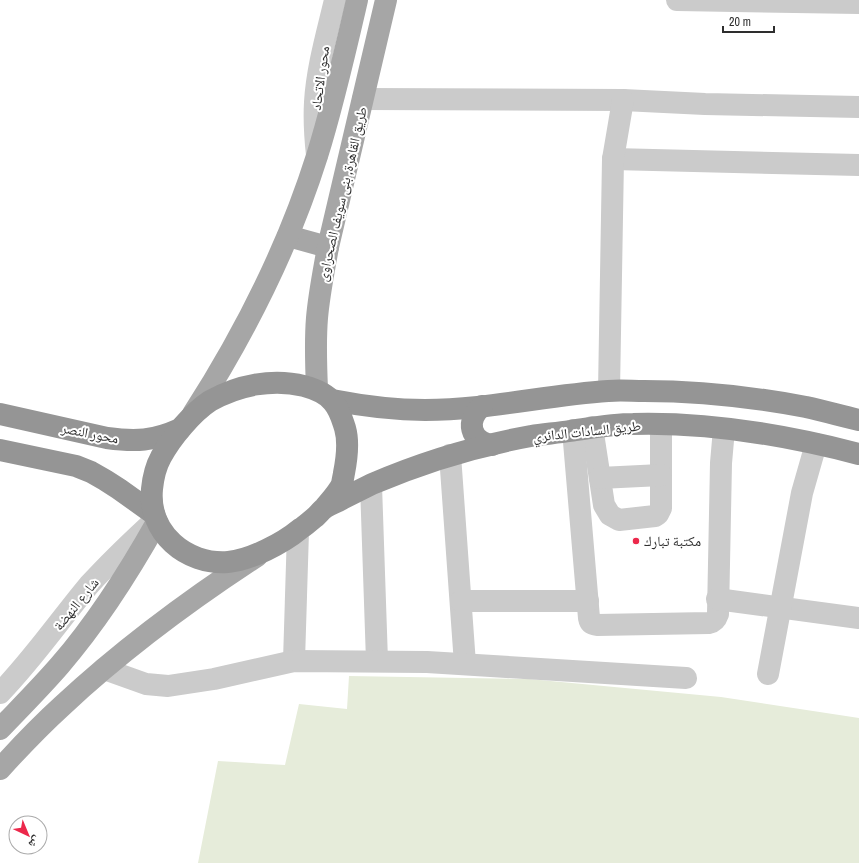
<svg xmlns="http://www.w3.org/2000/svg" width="859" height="863" viewBox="0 0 859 863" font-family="'Archivo Narrow','Noto Naskh Arabic',sans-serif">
<rect width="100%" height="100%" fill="#fff"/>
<polygon fill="#e6ecda" points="349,676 529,679 721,697 859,718 859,863 198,863 218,761 285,765 299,704 347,709"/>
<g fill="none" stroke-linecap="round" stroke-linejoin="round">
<g stroke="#cbcbcb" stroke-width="22">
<polyline points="677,0 859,3"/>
<polyline points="363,99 623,100 705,104 859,107"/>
<path d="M317,155c-2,-18 -3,-35 -2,-53 2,-34 12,-68 20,-102"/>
<polyline points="613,159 859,165"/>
<polyline points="609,391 613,159 623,100"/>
<polyline points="592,427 604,505 610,515 619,520 655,516 658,514 661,508 661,424"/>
<path d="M573,430l16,188c1,5 2,6 8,7l112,-2c5,-1 7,-3 9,-9l3,-151 3,-34"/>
<polyline points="450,455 465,664"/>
<polyline points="600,478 661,475"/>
<polyline points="371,485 377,661"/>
<polyline points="717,599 859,618"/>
<polyline points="461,601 588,601"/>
<polyline points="294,661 298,531"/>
<polyline points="104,669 146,684 168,686 214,679 294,661 427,662 686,678"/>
<polyline points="768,674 802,493 816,444"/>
<path d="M0,693c33,-34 59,-72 89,-108 21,-23 44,-45 67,-66"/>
</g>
<g stroke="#a6a6a6" stroke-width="22">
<polyline points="288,236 328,247"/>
<path d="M317,389c-1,-23 -2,-47 0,-71 2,-24 7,-48 11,-71l58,-247"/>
<path d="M193,414c52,-81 95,-166 124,-258 16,-51 28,-104 40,-156"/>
<path d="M0,729c20,-21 41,-42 60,-64 38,-44 69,-93 97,-143"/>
<path d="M0,769c20,-22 40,-43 62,-63 60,-56 126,-105 195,-150"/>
</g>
<g stroke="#959595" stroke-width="22">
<path d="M332,400c31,6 61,10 93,10 61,0 122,-15 183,-19 12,-1 24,0 36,0 55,0 109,6 162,16 18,4 36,9 53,13"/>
<path d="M482,406c-17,15 -12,35 10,39"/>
<path d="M0,414l107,24c29,4 46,3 73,-9"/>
<polyline points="0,450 76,466 91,472 105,480 119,489 154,514"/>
<path d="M325,507c5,-6 14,-16 17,-23 0,-1 2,-10 2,-11 3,-15 5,-31 1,-45 -3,-9 -5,-18 -12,-26 -7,-9 -18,-13 -29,-16 -31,-8 -66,-1 -94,15 -17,11 -39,37 -49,56 -5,9 -8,22 -9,32 -4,44 34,76 76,73 23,-2 55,-19 72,-33 5,-3 9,-7 14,-11 4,-3 7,-8 12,-11 5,-3 11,-5 16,-8 10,-5 20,-10 30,-15 51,-22 104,-38 159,-48 13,-2 26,-3 39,-5 21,-3 42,-7 63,-7 76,-2 153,11 226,30"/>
</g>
</g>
<circle fill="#ec284b" stroke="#fff" stroke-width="1.5" cx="636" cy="541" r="4"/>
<g text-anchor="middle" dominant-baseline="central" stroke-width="4" stroke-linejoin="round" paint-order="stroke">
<g font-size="14" fill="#2e2e2e" stroke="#fff">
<text transform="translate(320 78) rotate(-82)">محور الاتحاد</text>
<text transform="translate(342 194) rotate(-77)">طريق القاهرة, بنى سويف الصحراوى</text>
<text transform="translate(587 431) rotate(-6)">طريق السادات الدائري</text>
<text transform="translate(90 433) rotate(11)">محور النصر</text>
<text transform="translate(76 604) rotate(-51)">شارع النهضة</text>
</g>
<g font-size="14" fill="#2e2e2e" stroke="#fff" text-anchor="start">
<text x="644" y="541">مكتبة تبارك</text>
</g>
</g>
<g transform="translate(28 835) rotate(136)"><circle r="19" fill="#ffffff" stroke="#ababab"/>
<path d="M0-3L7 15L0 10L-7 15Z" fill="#ec284b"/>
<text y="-6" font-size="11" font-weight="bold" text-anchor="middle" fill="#2e2e2e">ش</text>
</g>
<path d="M723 26v6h51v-6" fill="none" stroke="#2e2e2e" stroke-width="2"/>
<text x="729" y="26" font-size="12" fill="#2e2e2e" stroke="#ffffff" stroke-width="3" paint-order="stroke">20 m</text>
</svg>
